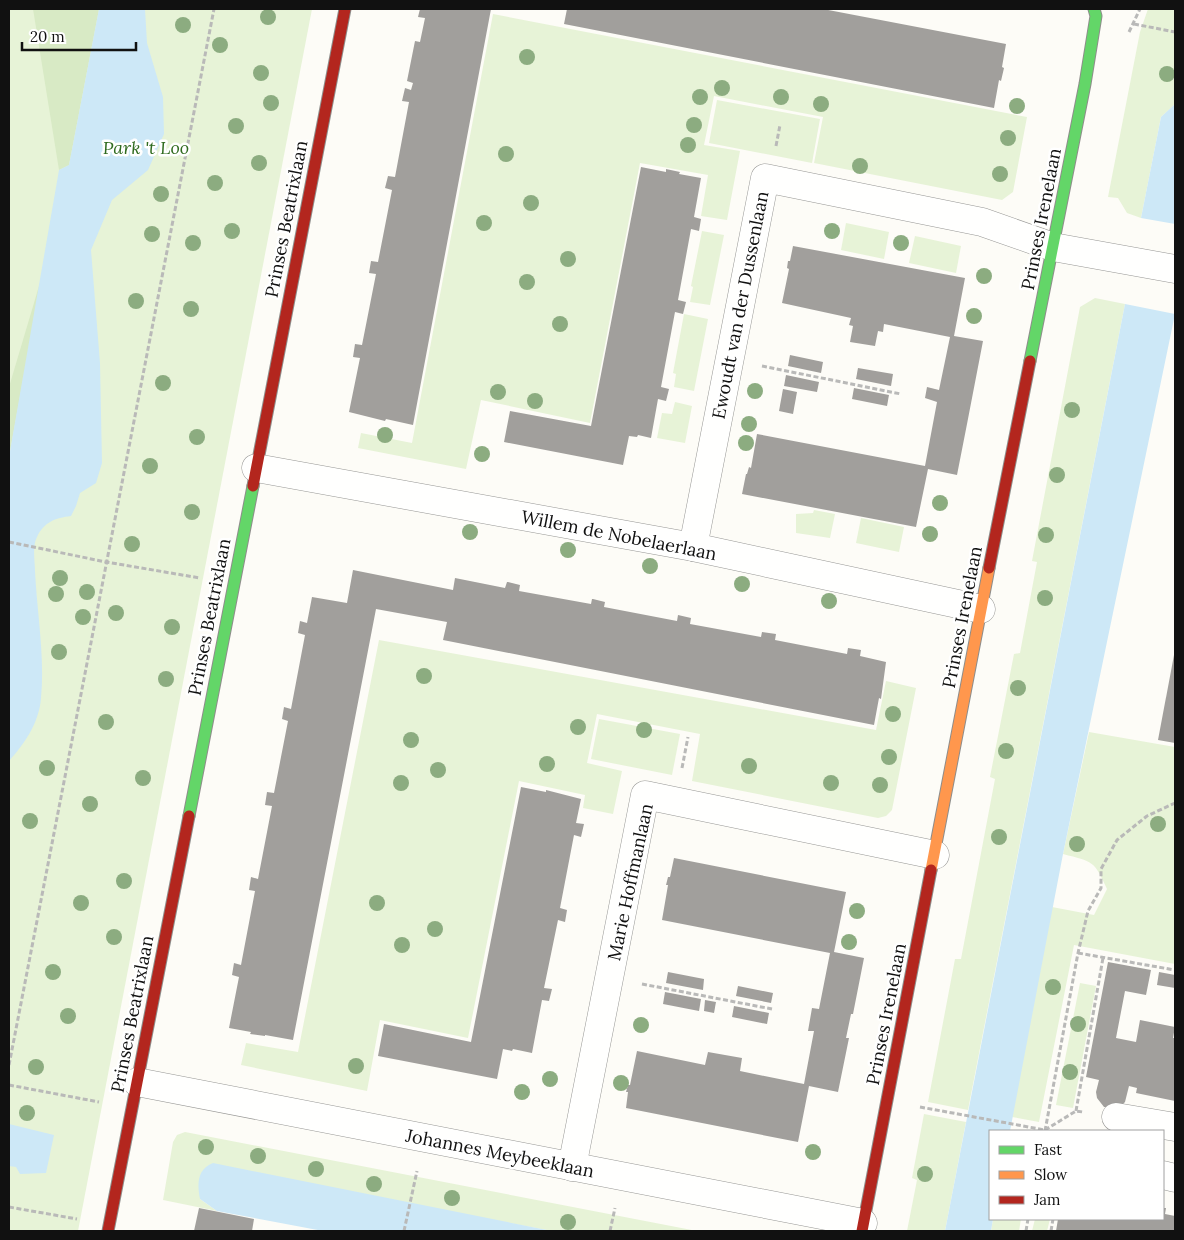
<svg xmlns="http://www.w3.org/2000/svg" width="1184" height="1240" viewBox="0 0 1184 1240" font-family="Lora,serif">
<rect width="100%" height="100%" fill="#fdfcf7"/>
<g fill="#e7f3d7">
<polygon points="9,9 312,9 78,1231 9,1231"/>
<polygon points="1148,9 1175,9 1175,104 1161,117 1141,218 1127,213 1118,198 1108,197 1140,32"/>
<polygon points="493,14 1027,117 1013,192 1002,200 814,163 823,117 714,96 704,145 740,151 727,220 701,216 708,175 640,163 590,423 481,400 466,469 358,448 361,433 412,443"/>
<polygon points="717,100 820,119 812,163 709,143"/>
<polygon points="846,223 889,232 884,259 841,250"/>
<polygon points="702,231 724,235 710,305 690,302 693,287 691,286"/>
<polygon points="915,236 961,246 956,273 909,263"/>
<polygon points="1095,298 1125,304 968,1110 928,1102 955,959 961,959 995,779 990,777 1014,654 1020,653 1037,562 1032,561 1080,307"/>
<polygon points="684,314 708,319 694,391 674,387 676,374 673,373"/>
<polygon points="675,402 692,406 685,443 657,438 662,413 672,414"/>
<polygon points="814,510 835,514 830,538 796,533 796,514 813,513"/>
<polygon points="861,518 904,527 899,552 856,543"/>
<polygon points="379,640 876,730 886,681 916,688 892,810 886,816 878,818 692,781 700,734 597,714 587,763 622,771 613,814 583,808 585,795 519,781 468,1038 380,1020 367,1091 241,1065 246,1043 298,1052"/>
<polygon points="599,719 680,734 672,775 591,759"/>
<path d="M1089,732l86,15v217l-101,-19 -35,177 -27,-5 40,-210 42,8 13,-26c-13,-29 -14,-27 -44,-35z"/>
<polygon points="1080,983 1096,986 1073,1108 1056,1105"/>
<polygon points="924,1114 966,1122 945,1231 907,1231 917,1180 912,1178"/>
<polygon points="185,1132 697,1231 552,1231 410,1204 200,1199 217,1211 163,1200 173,1142 177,1135"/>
<polygon points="993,1219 1021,1219 1019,1231 991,1231"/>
<polygon points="1035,1219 1050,1219 1047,1231 1032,1231"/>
</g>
<g fill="#d8eac5">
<polygon points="33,9 99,9 69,165 59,170"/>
<polygon points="42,276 9,457 9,387"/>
</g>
<g fill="#cde8f7">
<path d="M99,9h46l2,34 16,54 1,37 -16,36 -36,30 -21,50 9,113 2,100 -6,20 -16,10 -4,13 -5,10c-16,2 -27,6 -34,21 -5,9 -2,25 -2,34 2,42 10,85 6,127 -2,25 -16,45 -32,63v-304l50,-287 10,-5z"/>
<polygon points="1175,104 1175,224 1141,218 1161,117"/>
<polygon points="1125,304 1175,314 1063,854 1010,1131 990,1131 990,1219 993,1219 991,1231 945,1231"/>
<polygon points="9,1124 54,1135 46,1173 20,1174 16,1167 9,1166"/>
<path d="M213,1163l339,68h-229l-106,-20 -17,-12c-3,-15 -3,-30 13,-36z"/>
</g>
<g fill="#a19f9c">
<polygon points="420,9 491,9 413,425 386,419 385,421 349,412 360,358 353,357 355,344 362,345 376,274 369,273 371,261 378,262 392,190 385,188 388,176 395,177 409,102 402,101 405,88 411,90 413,83 407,81 415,41 420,42 425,18 418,17"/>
<polygon points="567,9 823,9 1006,44 1002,67 1004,68 1001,81 999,80 994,108 564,24"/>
<polygon points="641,167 666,172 666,169 680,172 679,174 701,178 694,217 701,219 699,231 691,229 678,300 686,302 683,314 675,312 661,387 669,389 666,401 658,399 651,438 638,435 637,437 629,436 623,465 504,442 510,411 591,426"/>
<polygon points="793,246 965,278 954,336 983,341 967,424 957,475 928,469 916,527 742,494 746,474 747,474 749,467 751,468 757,434 925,466 937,402 925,398 927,387 939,390 950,337 884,324 883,332 878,331 875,346 850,342 853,326 849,325 851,318 782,303 789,269 787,268 788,261 790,261"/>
<polygon points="790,355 823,362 821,373 788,366"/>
<polygon points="858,368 893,374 891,386 856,379"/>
<polygon points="786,375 819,382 817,392 784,386"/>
<polygon points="854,388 889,395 887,406 852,399"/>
<polygon points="783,389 797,392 793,414 779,411"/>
<polygon points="353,570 453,590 455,578 505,588 507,582 508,582 520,585 519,591 591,604 592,599 593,599 605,602 604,607 677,621 678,615 691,618 690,624 761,637 762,632 776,634 775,640 847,654 848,648 861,650 860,656 886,662 881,699 879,698 874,725 443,640 447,622 376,609 293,1040 265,1035 265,1036 250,1034 251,1032 229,1028 239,977 232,975 234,963 241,965 255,891 249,890 251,877 258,879 272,806 265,805 267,792 274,793 288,721 282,719 284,707 291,709 305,635 298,633 300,621 307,623 312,597 347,603"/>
<polygon points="1174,655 1175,655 1175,743 1158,740"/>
<polygon points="521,787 546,792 546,790 581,799 576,823 584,824 581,837 574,835 560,908 567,910 565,922 558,920 544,988 552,989 549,1001 542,1000 532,1053 513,1049 512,1051 503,1049 497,1079 378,1056 384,1024 471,1042"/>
<polygon points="674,858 846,892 834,952 864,958 853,1014 851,1014 846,1038 849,1038 838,1092 809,1086 798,1142 626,1108 628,1092 626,1092 628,1085 630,1085 637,1051 705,1065 708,1052 742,1058 740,1071 804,1084 814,1031 808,1031 812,1008 819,1009 830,953 662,920 668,885 666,885 668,877 670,877"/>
<polygon points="1108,962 1151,970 1146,995 1125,991 1116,1038 1136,1042 1140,1020 1175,1027 1173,1038 1175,1038 1175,1101 1136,1093 1137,1088 1129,1086 1125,1102 1122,1105 1110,1108 1104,1107 1097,1098 1096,1092 1099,1080 1086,1077"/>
<polygon points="668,972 704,979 703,990 666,983"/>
<polygon points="1159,972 1175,975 1175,988 1157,985"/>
<polygon points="738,986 773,993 771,1003 736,996"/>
<polygon points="665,992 701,999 699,1011 663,1004"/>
<polygon points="705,1000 716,1002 714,1013 704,1011"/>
<polygon points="734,1006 769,1013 767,1024 732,1017"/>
<polygon points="199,1208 254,1219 252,1231 194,1231"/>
<polygon points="1163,1208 1166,1208 1165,1214 1175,1216 1175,1231 1056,1231 1058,1219 1163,1219"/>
</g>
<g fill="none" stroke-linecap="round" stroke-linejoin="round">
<g stroke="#979795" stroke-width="29">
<g id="street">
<polyline points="256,468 693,547 981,609"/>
<polyline points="693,547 765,178 982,222 1053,247 1175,269"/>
<polyline points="137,1082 863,1223"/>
<polyline points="1116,1117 1175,1127"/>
<polyline points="572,1167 645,795 935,855"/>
<polyline points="1163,1175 1175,1178"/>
</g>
</g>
<g stroke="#8e8d8b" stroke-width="13">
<g id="fast">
<polyline points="1030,361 1085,84 1096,16 1094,9"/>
<polyline points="189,816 253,486"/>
</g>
</g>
<g stroke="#8e8d8b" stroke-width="13">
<polyline id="slow" points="931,870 989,568"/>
</g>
<g stroke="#8e8d8b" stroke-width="13">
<g id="jam">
<polyline points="253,486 345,9"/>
<polyline points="989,568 1030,361"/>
<polyline points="108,1231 189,816"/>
<polyline points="862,1231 931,870"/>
</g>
</g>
<g stroke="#b9b9b8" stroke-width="3" stroke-dasharray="5 2.5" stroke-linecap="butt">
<polyline points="1134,24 1175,32"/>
<polyline points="1129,32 1140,9"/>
<polyline points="776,146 780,125"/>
<polyline points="762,366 901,394"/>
<polyline points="9,542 106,562 200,578"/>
<polyline points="682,768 688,737"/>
<polyline points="1078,953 1175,970"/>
<polyline points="642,984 772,1009"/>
<polyline points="9,1065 214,9"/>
<polyline points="9,1085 99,1102"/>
<polyline points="920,1107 1045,1130"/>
<polyline points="1076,1111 1103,958"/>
<polyline points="1045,1130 1076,1111 1083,1112"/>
<polyline points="1045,1131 1078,953 1088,911 1101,888 1101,869 1117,840 1147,816 1175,803"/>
<polyline points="9,1207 77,1219"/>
<polyline points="404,1231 417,1171"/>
<polyline points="610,1231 615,1208"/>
<polyline points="1026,1231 1028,1219"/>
<polyline points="1051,1231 1053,1219"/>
</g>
<use href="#street" stroke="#fffffe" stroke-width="28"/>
<use href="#fast" stroke="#63d668" stroke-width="11"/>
<use href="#slow" stroke="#ff974d" stroke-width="11"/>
<use href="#jam" stroke="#b3261e" stroke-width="11"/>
</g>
<g fill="#8cac80">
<circle cx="268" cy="17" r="8"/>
<circle cx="183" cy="25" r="8"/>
<circle cx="220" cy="45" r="8"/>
<circle cx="527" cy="57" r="8"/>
<circle cx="261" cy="73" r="8"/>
<circle cx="1167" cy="74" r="8"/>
<circle cx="722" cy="88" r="8"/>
<circle cx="700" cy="97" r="8"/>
<circle cx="781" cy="97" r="8"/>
<circle cx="271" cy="103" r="8"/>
<circle cx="821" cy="104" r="8"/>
<circle cx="1017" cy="106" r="8"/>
<circle cx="694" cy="125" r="8"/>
<circle cx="236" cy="126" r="8"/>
<circle cx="1008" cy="138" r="8"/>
<circle cx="688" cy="145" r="8"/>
<circle cx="506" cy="154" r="8"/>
<circle cx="259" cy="163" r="8"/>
<circle cx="860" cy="166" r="8"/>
<circle cx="1000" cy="174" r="8"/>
<circle cx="215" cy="183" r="8"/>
<circle cx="161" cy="194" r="8"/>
<circle cx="531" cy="203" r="8"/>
<circle cx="484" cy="223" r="8"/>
<circle cx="232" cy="231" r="8"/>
<circle cx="832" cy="231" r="8"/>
<circle cx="152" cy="234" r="8"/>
<circle cx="193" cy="243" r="8"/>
<circle cx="901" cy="243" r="8"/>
<circle cx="568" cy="259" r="8"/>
<circle cx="984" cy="276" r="8"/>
<circle cx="527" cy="282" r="8"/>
<circle cx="136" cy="301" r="8"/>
<circle cx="191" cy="309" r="8"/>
<circle cx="974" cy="316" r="8"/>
<circle cx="560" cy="324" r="8"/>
<circle cx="163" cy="383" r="8"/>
<circle cx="755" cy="391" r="8"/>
<circle cx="498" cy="392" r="8"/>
<circle cx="535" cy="401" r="8"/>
<circle cx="1072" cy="410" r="8"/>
<circle cx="749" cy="424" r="8"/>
<circle cx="385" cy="435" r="8"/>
<circle cx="197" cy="437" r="8"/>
<circle cx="746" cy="443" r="8"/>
<circle cx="482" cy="454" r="8"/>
<circle cx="150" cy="466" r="8"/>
<circle cx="1057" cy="475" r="8"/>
<circle cx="940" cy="503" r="8"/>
<circle cx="192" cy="512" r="8"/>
<circle cx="470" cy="532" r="8"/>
<circle cx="930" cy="534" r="8"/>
<circle cx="1046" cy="535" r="8"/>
<circle cx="132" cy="544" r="8"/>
<circle cx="568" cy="550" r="8"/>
<circle cx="650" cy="566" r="8"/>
<circle cx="60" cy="578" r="8"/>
<circle cx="742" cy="584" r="8"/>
<circle cx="87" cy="592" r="8"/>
<circle cx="56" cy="594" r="8"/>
<circle cx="1045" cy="598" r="8"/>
<circle cx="829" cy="601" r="8"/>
<circle cx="116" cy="613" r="8"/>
<circle cx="83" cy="617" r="8"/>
<circle cx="172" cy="627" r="8"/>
<circle cx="59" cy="652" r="8"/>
<circle cx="424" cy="676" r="8"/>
<circle cx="166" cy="679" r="8"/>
<circle cx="1018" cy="688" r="8"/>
<circle cx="893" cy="714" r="8"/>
<circle cx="106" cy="722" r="8"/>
<circle cx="578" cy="727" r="8"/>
<circle cx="644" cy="730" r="8"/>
<circle cx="411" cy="740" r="8"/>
<circle cx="1006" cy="751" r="8"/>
<circle cx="889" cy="757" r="8"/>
<circle cx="547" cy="764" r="8"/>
<circle cx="749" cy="766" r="8"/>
<circle cx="47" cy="768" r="8"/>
<circle cx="438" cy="770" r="8"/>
<circle cx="143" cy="778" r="8"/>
<circle cx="401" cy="783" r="8"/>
<circle cx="831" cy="783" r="8"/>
<circle cx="880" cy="785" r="8"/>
<circle cx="90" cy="804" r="8"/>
<circle cx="30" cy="821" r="8"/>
<circle cx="1158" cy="824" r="8"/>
<circle cx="999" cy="837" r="8"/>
<circle cx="1077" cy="844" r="8"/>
<circle cx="124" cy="881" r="8"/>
<circle cx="81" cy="903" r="8"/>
<circle cx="377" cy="903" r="8"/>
<circle cx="857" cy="911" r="8"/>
<circle cx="435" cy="929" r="8"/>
<circle cx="114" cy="937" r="8"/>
<circle cx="849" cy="942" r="8"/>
<circle cx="402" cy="945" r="8"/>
<circle cx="53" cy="972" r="8"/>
<circle cx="1053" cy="987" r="8"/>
<circle cx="68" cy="1016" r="8"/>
<circle cx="1078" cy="1024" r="8"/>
<circle cx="641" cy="1025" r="8"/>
<circle cx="356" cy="1066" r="8"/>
<circle cx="36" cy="1067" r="8"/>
<circle cx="1070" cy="1072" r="8"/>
<circle cx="550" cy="1079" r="8"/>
<circle cx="621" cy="1083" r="8"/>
<circle cx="522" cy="1092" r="8"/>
<circle cx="27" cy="1113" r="8"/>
<circle cx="206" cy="1147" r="8"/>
<circle cx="813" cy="1152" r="8"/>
<circle cx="258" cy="1156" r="8"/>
<circle cx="316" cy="1169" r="8"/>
<circle cx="925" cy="1174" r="8"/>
<circle cx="374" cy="1184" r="8"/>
<circle cx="452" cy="1198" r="8"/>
<circle cx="568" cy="1222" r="8"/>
</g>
<g text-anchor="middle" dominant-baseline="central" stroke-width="5" stroke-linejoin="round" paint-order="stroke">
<g font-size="18" font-style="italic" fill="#2f6b1f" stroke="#fff">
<text x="146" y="147">Park 't Loo</text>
</g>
<g font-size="18" fill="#111" stroke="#fff">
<text transform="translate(286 219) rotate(-79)">Prinses Beatrixlaan</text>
<text transform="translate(1041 219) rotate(-79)">Prinses Irenelaan</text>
<text transform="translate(740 305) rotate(-79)">Ewoudt van der Dussenlaan</text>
<text transform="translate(619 535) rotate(11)">Willem de Nobelaerlaan</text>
<text transform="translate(209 617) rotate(-79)">Prinses Beatrixlaan</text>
<text transform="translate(962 617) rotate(-79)">Prinses Irenelaan</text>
<text transform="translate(630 882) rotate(-78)">Marie Hoffmanlaan</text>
<text transform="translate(132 1014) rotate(-79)">Prinses Beatrixlaan</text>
<text transform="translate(886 1014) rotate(-79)">Prinses Irenelaan</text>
<text transform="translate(500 1153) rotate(11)">Johannes Meybeeklaan</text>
</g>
</g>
<rect width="1184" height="1240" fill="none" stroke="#111111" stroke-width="20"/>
<rect x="989" y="1130" width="175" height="90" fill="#ffffff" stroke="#a0a0a0"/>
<rect x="999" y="1146" width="25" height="8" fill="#63d668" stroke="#a0a0a0"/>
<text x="1034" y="1155" font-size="15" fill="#111111">Fast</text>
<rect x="999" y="1171" width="25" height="8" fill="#ff974d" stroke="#a0a0a0"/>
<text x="1034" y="1180" font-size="15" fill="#111111">Slow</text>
<rect x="999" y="1196" width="25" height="8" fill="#b3261e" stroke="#a0a0a0"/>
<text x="1034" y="1205" font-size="15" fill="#111111">Jam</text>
<path d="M22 42v8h114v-8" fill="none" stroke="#111111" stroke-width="2.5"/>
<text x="30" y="42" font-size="15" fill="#111111" stroke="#ffffff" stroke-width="4" paint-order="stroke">20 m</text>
</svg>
